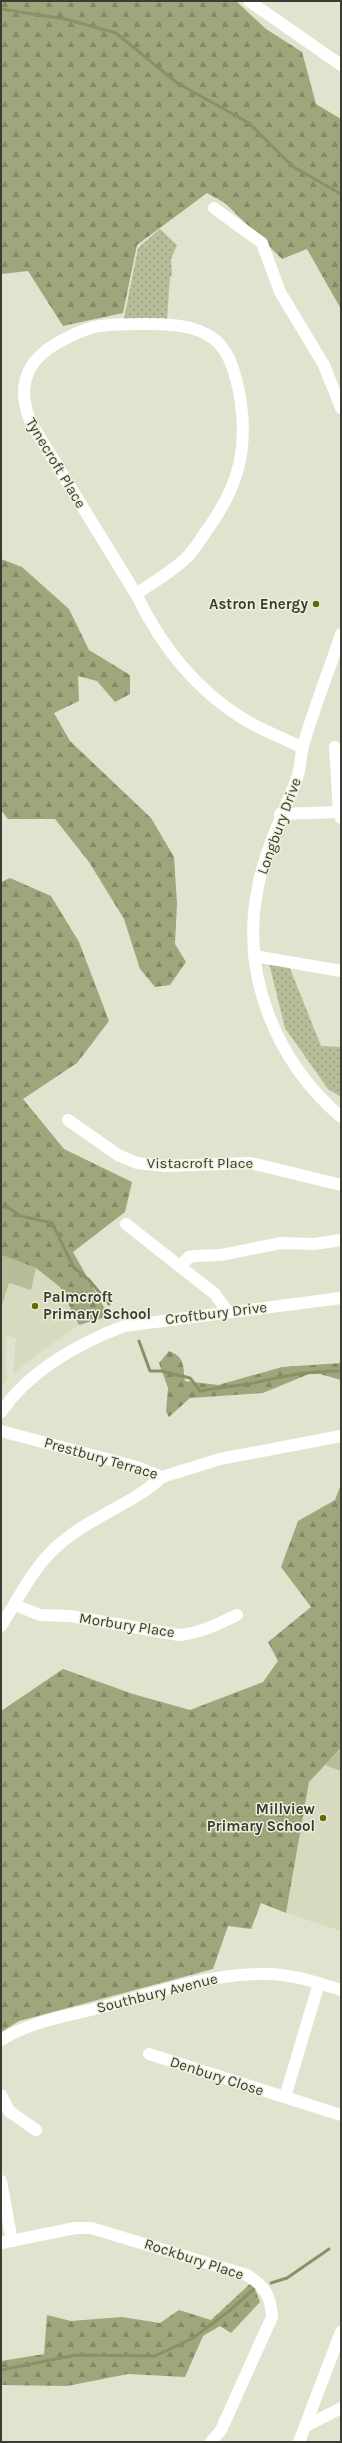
<svg xmlns="http://www.w3.org/2000/svg" width="342" height="2443" viewBox="0 0 342 2443" font-family="Karla,sans-serif">
<defs>
<pattern id="grass-dots" width="8" height="8" patternUnits="userSpaceOnUse"><rect width="8" height="8" fill="#b8bc98"/><path d="M2 2h.1M6 6h.1" fill="none" stroke="#979a7d" stroke-width="1.8" stroke-linecap="round"/></pattern>
<pattern id="forest-firs" width="22" height="20" patternUnits="userSpaceOnUse"><rect width="22" height="20" fill="#a1a57c"/><path d="M5 1l3.5 6h-7zM16 11l3.5 6h-7z" fill="#848866"/></pattern>
</defs>
<rect width="100%" height="100%" fill="#e0e3ce"/>
<g fill="#d7dabe">
<polygon points="1,1255 36,1268 60,1287 79,1325 43,1350 13,1374 16,1338 7,1335 5,1365 7,1380 1,1386"/>
<polygon points="341,1749 341,1931 286,1913 309,1781"/>
</g>
<g fill="url(#grass-dots)">
<polygon points="160,229 177,245 171,259 172,276 170,277 167,319 124,319 138,248"/>
<polygon points="287,961 321,1046 341,1047 341,1097 328,1089 285,1028 269,963"/>
</g>
<g fill="url(#forest-firs)">
<polygon points="1,1 236,1 266,29 302,52 316,104 341,119 341,309 307,249 282,259 225,203 207,193 137,245 123,313 63,326 28,271 1,274"/>
<polygon points="1,559 22,567 69,609 89,650 130,675 130,694 115,702 97,681 78,676 79,701 54,713 70,741 151,818 174,857 177,903 175,944 186,962 170,985 155,987 140,969 124,919 89,862 55,819 8,819 1,810"/>
<polygon points="10,878 51,896 79,942 109,1021 77,1063 23,1099 64,1149 132,1182 125,1212 73,1252 109,1316 79,1325 60,1287 36,1268 1,1255 1,882"/>
<path d="M169,1351c16,6 14,15 16,30l33,4 64,-18 59,-4v17l-21,-6h-11l-46,19 -73,5 -21,19 -3,-5 2,-24 -9,-25z"/>
<polygon points="341,1484 341,1748 309,1782 286,1913 261,1903 251,1929 228,1926 213,1969 19,2021 1,2032 1,1711 63,1669 133,1694 190,1710 263,1682 278,1661 268,1642 311,1607 281,1567 298,1521 335,1500"/>
<polygon points="252,2282 260,2302 231,2333 220,2326 203,2336 185,2377 128,2374 67,2386 1,2385 1,2361 44,2354 47,2315 71,2321 122,2317 160,2323 179,2310 211,2320"/>
</g>
<g fill="#b8bc98">
<polygon points="1,1255 36,1268 31,1290 9,1283 1,1308"/>
<polygon points="341,1749 341,1771 325,1765"/>
</g>
<g fill="none" stroke-linecap="round" stroke-linejoin="round">
<g stroke="#8c9067" stroke-width="3">
<polyline points="1,9 65,19 116,33 177,83 249,123 292,166 341,194"/>
<polyline points="1,1207 7,1207 21,1216 52,1223 74,1268 89,1280 109,1304"/>
<path d="M139,1341l11,30h11l29,7 10,13c19,-4 39,-5 58,-9 28,-6 54,-12 83,-11"/>
<polyline points="271,2283 287,2278 329,2249"/>
<polyline points="1,2370 76,2355 155,2356 193,2338 229,2311 254,2289"/>
</g>
<g stroke="#fff" stroke-width="12">
<polyline points="249,1 341,65"/>
<polyline points="214,208 262,243 280,292 324,365 341,408"/>
<path d="M136,594c16,-11 34,-21 49,-35 9,-8 15,-19 22,-29 33,-45 42,-84 32,-139 -5,-22 -11,-45 -31,-56 -19,-11 -44,-11 -65,-11 -14,0 -29,0 -43,2 -11,1 -21,6 -31,11 -40,18 -55,45 -38,86l105,171c24,50 58,94 106,124 19,12 40,20 60,29"/>
<path d="M341,634c-12,37 -27,74 -38,112 -3,10 -2,22 -6,32 -15,39 -33,73 -40,114 -16,85 20,170 84,225"/>
<polyline points="335,747 339,812 341,818"/>
<polyline points="280,814 339,812"/>
<polyline points="254,956 341,971"/>
<polyline points="68,1120 118,1155 137,1163 165,1166 251,1163 341,1185"/>
<polyline points="126,1224 215,1294 228,1312"/>
<polyline points="180,1266 189,1257 195,1256 221,1255 281,1243 314,1244 341,1240"/>
<path d="M1,1412c29,-42 76,-68 123,-86l217,-28"/>
<polyline points="1,1431 137,1467 162,1477 220,1459 341,1436"/>
<path d="M15,1605l25,10 30,1 109,19c22,-2 39,-11 58,-20"/>
<path d="M1,1626c18,-28 34,-63 61,-84 30,-26 71,-38 100,-65"/>
<path d="M1,2040c28,-18 66,-24 98,-32 51,-14 103,-32 156,-34 30,-2 58,7 86,16"/>
<polyline points="149,2054 341,2115"/>
<polyline points="1,2095 9,2111 36,2130"/>
<polyline points="285,2097 319,1983"/>
<polyline points="1,2181 12,2241"/>
<path d="M1,2243l74,-15h16l156,47c18,11 24,22 25,42l-51,113 -10,12"/>
<polyline points="306,2426 341,2408"/>
<polyline points="299,2442 341,2332"/>
</g>
</g>
<g fill="#646807" stroke="#eef0db" stroke-width="1.5">
<circle cx="316" cy="604" r="4"/>
<circle cx="35" cy="1306" r="4"/>
<circle cx="323" cy="1818" r="4"/>
</g>
<g text-anchor="middle" dominant-baseline="central" stroke-width="3" stroke-linejoin="round" paint-order="stroke">
<g font-size="15" fill="#3a3b33" stroke="#eef0db">
<text transform="translate(56 463) rotate(59)">Tynecroft Place</text>
<text transform="translate(279 826) rotate(-70)">Longbury Drive</text>
<text x="200" y="1163">Vistacroft Place</text>
<text transform="translate(216 1313) rotate(-7)">Croftbury Drive</text>
<text transform="translate(101 1458) rotate(16)">Prestbury Terrace</text>
<text transform="translate(127 1625) rotate(9)">Morbury Place</text>
<text transform="translate(157 1993) rotate(-14)">Southbury Avenue</text>
<text transform="translate(217 2076) rotate(18)">Denbury Close</text>
<text transform="translate(194 2259) rotate(18)">Rockbury Place</text>
</g>
<g font-size="15" font-weight="bold" fill="#3a3b33" stroke="#eef0db" text-anchor="end">
<text x="308" y="604">Astron Energy</text>
<text x="43" y="1297" text-anchor="start">Palmcroft<tspan x="43" dy="17">Primary School</tspan></text>
<text x="315" y="1809">Millview<tspan x="315" dy="17">Primary School</tspan></text>
</g>
</g>
<rect width="342" height="2443" fill="none" stroke="#3a3b33" stroke-width="4"/>
</svg>
